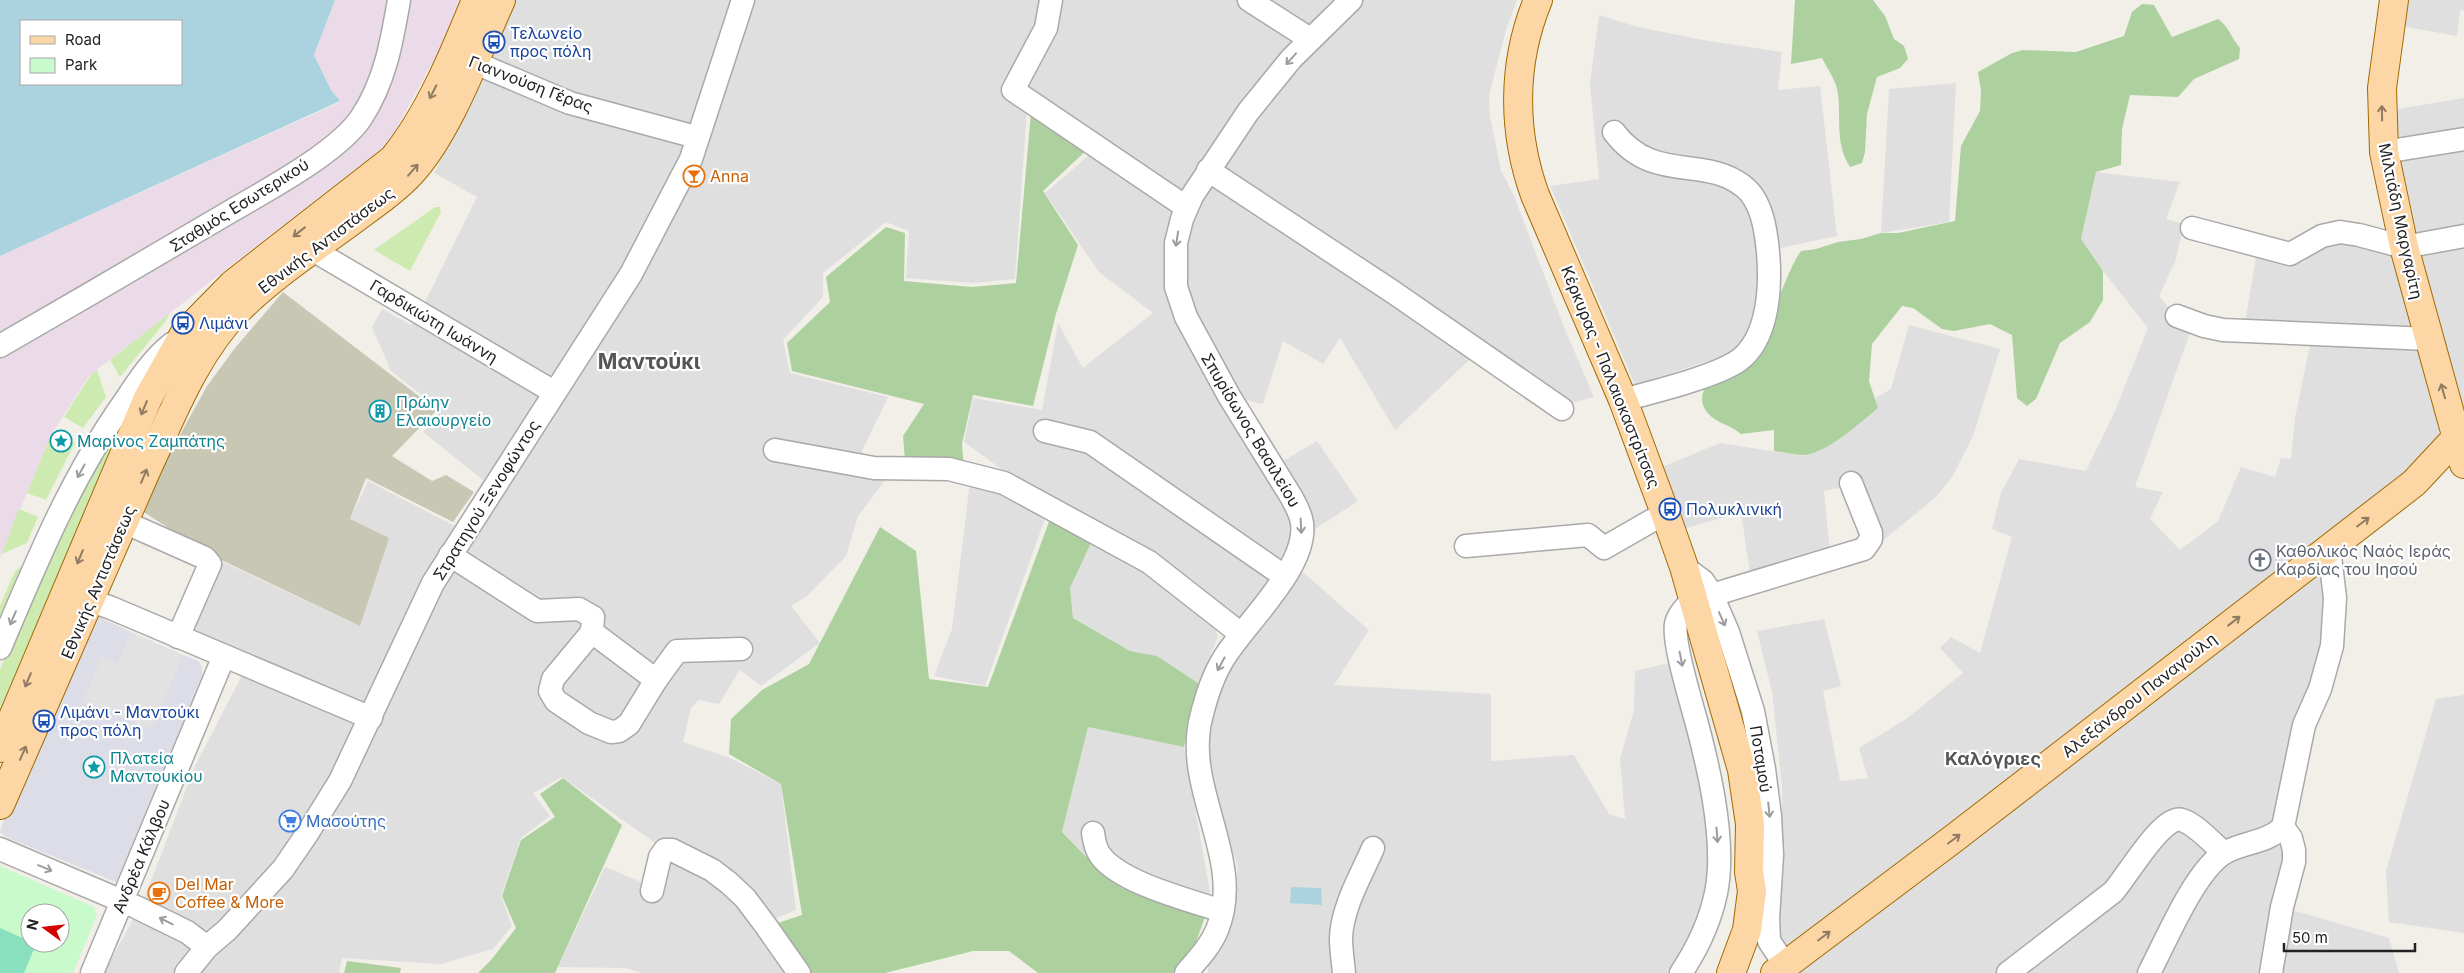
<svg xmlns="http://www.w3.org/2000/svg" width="2464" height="973" viewBox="0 0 2464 973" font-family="Inter,sans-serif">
<rect width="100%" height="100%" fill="#f2efe9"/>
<g fill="#e0dfdf">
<polygon points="516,0 1517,0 1506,30 1489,95 1490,116 1501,170 1514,196 1564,327 1594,397 1568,404 1485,345 1395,430 1340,338 1323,364 1283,341 1263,404 1238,398 1222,408 1266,471 1317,441 1358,501 1289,546 1240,624 1032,491 964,442 973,398 1042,410 1058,323 1083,368 1153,313 1099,272 1045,193 1100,146 1028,96 1015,279 973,283 906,278 909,231 886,222 823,273 823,297 783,340 790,373 888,397 853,470 890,474 858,516 846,556 807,596 791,606 820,643 761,686 740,670 719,704 699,700 691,708 683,742 728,757 781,784 796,910 767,922 562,777 533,793 550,816 521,838 501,896 512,926 493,949 441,964 342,958 339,973 104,973 144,899 195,766 252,656 192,629 223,562 360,626 350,520 368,481 455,526 483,480 423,432 441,410 391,371 372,327 382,309 411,325 427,298 477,197 434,173 485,75"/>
<polygon points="2407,0 2464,0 2464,10 2460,11 2457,36 2401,26"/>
<polygon points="1599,15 1638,27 1703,40 1782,52 1778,90 1820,86 1837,236 1761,252 1760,309 1742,343 1732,353 1635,385 1550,186 1599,179 1590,84"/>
<polygon points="1956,83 1949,222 1881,233 1889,89"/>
<polygon points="2464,98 2464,437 2397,171 2392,110"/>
<polygon points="2096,172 2180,182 2166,219 2184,224 2175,262 2159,296 2190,333 2135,487 2163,492 2150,519 2180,550 2218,521 2241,467 2275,477 2281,458 2291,459 2295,418 2313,330 2244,328 2257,252 2303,263 2312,253 2332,240 2396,253 2440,422 2438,442 2415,466 1809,937 1789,946 1781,945 1774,915 1782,835 1782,786 1772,692 1757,631 1824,619 1841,686 1823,691 1840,781 1868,778 1859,748 1906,719 1963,673 1940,648 1951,637 1980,653 2012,537 1992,529 2001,493 2019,459 2086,471 2115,411 2148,328 2103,271 2081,239"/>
<polygon points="1909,325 2000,349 1973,436 1952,477 1936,497 1880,543 1857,484 1824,491 1830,551 1750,573 1741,512 1684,529 1662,467 1720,443 1803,456 1822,449 1855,427 1878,408 1875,398 1891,389"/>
<polygon points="970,482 1006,494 1046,516 985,686 934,676 952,629"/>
<polygon points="1091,543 1128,560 1210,617 1218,637 1198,683 1157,656 1130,651 1073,618 1070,588"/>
<polygon points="2321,567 2326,612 2286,860 2275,905 2389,938 2399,973 1793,973"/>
<polygon points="1295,570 1305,574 1369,630 1334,685 1491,694 1491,761 1574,755 1609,814 1625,819 1620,759 1634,710 1635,671 1673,662 1706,798 1711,886 1692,946 1673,973 1208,973 1208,959 1234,897 1238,867 1212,792 1207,724 1225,667"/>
<polygon points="2464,695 2464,933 2389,922 2386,871 2436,699"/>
<polygon points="1088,727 1184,747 1210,892 1206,914 1099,870 1062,832"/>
<polygon points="667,858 708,877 734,903 784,973 641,973 626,968 558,967 605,867 658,889"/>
</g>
<polygon fill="#ebdbe8" points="335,0 459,0 444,41 390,140 385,146 89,376 51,435 0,558 0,256 340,102 331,90 314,55"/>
<polygon fill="#c7c7b4" points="283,292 437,410 392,456 432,481 446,475 474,492 453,522 366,478 350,519 389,538 360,626 171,536 167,527 142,511 156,478 207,386 235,348"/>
<g fill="#cdebb0">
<polygon points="435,207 440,207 441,212 410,271 374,250"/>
<polygon points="170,313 165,322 120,377 110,360"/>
<polygon points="97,370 106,397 83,428 64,417 90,376"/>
<polygon points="117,431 120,435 0,720 0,669 74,506"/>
<polygon points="51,435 75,443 46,500 27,493"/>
<polygon points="19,509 38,517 27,543 2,554"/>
<polygon points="25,563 0,628 0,606 15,571"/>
</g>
<g fill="#add19e">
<path d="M1795,0h78l12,16 9,23 10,7 4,13 -8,9 -23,9 -10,37 -2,38 -3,11 -12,4c-15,-24 -9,-47 -12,-73 -1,-12 -11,-26 -16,-36l-31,6z"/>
<path d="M2142,4l12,1 18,32 46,-18c12,9 12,17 22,29l-1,11 -45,20 -16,18 -48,-2 -8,34 -1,36 -25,7 -15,67 22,32v29l-13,22 -30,21 -24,56 -9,7 -10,-8 -5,-63 -22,-11 -36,7 -12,-2 -29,-21 -11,-2 -30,38 -3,37 9,27c-17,14 -54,48 -76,47 -9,0 -19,-3 -28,-4v-21l-33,4c-13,-11 -32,-12 -38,-29 -9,-24 46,-62 60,-79 17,-22 22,-52 38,-75l15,-2 22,-7 23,-3 20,-6h17l57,-12 6,-75 19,-35 1,-20 -3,-19 34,-19 11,-3 53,2 48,-16 8,-24z"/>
<polygon points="1031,112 1090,147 1043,191 1078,245 1056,314 1033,406 973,395 962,444 964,469 905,461 903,436 924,404 792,371 787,343 830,302 826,277 886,227 905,233 904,281 972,287 1016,283"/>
<polygon points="1050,519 1091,543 1070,588 1073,618 1130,651 1157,656 1198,683 1184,747 1088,727 1062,832 1099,870 1206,914 1195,945 1173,973 1038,973 1009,951 973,951 885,973 806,973 772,925 802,915 781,784 729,754 731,719 762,690 809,664 880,527 916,551 929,679 988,687"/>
<polygon points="563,778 622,825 555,973 478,973 491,960 516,928 502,896 521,840 555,817 540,794"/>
<polygon points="347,961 401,968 400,973 344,973"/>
</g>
<path fill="#c8facc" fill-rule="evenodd" d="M0,866l94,41 3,8 -24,58h-73zM30,913h30v30h-30z"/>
<polygon fill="#88e0be" points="0,928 36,944 24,973 0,973"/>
<polygon fill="#e2e2e2" points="131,632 183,655 150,729 84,700 102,657 117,663"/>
<polygon fill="#dddde8" points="97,616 131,632 117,664 102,657 84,700 150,729 183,655 198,661 202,667 202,676 116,882 8,838 0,832 14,790"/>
<g fill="#aad3df" fill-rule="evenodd">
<path d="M0,0h335l-21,55 17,35 9,11 -340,155zM21,21h160v63h-160z"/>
<polygon points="1291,887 1321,888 1322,905 1290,903"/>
</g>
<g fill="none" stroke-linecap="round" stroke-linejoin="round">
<g stroke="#a9a9a9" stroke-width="25">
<g id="minor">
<polyline points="1051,0 1046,28 1013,90 1186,207"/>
<polyline points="1249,0 1310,39"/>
<polyline points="459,56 570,103 696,137"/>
<path d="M1614,132c39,52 89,23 129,54 19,14 23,45 25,66 3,34 1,87 -30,109 -24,16 -85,31 -115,39"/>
<polyline points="2384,152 2464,139"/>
<polyline points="1208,170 1393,292 1562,409"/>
<polyline points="2192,228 2290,254 2322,236 2340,232 2359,235 2404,247 2464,236"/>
<polyline points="313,250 554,392"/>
<polyline points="2177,316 2204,326 2223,330 2429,339"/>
<path d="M0,346c78,-45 155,-90 233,-136 36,-21 105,-58 128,-92 24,-36 31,-77 38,-118"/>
<polyline points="1045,431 1090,442 1284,576"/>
<polyline points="775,450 874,468 949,469 1004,483 1149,562 1241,634"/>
<polyline points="124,522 205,558 210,564 178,637"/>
<polyline points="1466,546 1588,535 1604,548 1665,513"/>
<polyline points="450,555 537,611 579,609 593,617 592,632 656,680"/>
<polyline points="1684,567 1703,581 1712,595 1728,632 1753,711 1764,769 1770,816 1772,855 1768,918 1769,941 1785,965"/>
<polyline points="1712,595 1864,549 1871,539 1871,533 1851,483"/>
<polyline points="75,609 90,601 109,607 371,718"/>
<polyline points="592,632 553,679 550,691 556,701 589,723 611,732 619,731 629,724 656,680 677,651 741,649"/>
<path d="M0,648c36,-85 71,-171 125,-247 14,-21 28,-43 48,-58"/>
<path d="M1093,833c1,7 2,15 7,22 20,28 89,45 122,56"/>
<polyline points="0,849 136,907 187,932 207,947"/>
<polyline points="652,891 660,857 665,850 672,850 712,870 729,883 745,898 766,926 799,973"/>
<polyline points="92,973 224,656"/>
<polyline points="186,973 207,947 227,930 283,869 307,834 340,781 433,583 631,274 691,159 743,0"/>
<path d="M1186,973c11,-13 24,-26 31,-43 29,-70 -34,-140 -16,-212 5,-21 11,-41 23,-60 22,-36 84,-91 78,-135 -1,-9 -6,-17 -10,-25l-63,-102 -43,-79 -10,-30v-44l6,-24 10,-23 56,-84 43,-53 60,-59"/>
<path d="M1344,973c-1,-11 -3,-23 -3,-35 1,-31 20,-62 32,-90"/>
<path d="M1681,973c16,-24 29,-51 35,-80 11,-54 -9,-134 -24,-187 -5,-18 -19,-66 -16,-82 2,-10 11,-18 17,-25"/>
<path d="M2008,973l105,-81c13,-14 50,-79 69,-72 15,5 30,23 42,33"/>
<path d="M2149,973c17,-32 45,-101 75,-120 19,-11 43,-10 59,-26l21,-102 16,-36 12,-43 3,-48 -6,-50"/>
<polyline points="2271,973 2282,907 2294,862 2294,850 2291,838 2283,827"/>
</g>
</g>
<g stroke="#a06b00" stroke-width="30">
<g id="major">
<path d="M1538,0c-26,63 -26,131 -3,195l88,205 42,113 19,54 58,203 8,54 -1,48 3,19 -5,39 -16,43"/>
<polyline points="2394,0 2382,88 2384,152 2404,247 2464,464"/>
<path d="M0,748l148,-350 36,-64 49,-50 160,-125c36,-44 62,-107 83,-159"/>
<path d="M0,805l147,-336c25,-54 49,-117 92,-160 36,-36 81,-64 122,-95 17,-12 35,-25 49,-40 38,-40 68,-123 91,-174"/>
<polyline points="1775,973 1953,839 2414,483 2456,438"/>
</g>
</g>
<use href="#minor" stroke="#fff" stroke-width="22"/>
<use href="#major" stroke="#fcd6a4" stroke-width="28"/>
</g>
<defs><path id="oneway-shaft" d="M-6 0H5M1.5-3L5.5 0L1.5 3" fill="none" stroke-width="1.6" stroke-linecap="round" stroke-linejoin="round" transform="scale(1.25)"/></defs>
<g stroke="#9c9c9c">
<use href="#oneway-shaft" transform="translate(1291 59) rotate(132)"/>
<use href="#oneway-shaft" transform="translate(1177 239) rotate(99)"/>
<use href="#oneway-shaft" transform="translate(81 471) rotate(119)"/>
<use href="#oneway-shaft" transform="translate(1301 526) rotate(87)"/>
<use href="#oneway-shaft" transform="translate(13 618) rotate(113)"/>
<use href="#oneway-shaft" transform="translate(1722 619) rotate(66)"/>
<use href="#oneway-shaft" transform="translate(1681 659) rotate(79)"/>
<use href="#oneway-shaft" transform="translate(1221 664) rotate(119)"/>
<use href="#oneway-shaft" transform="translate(1769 810) rotate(84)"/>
<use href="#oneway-shaft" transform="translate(1717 835) rotate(86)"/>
<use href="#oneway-shaft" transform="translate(45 868) rotate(23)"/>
<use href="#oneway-shaft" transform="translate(166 921) rotate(-154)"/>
</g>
<g stroke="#8f7c63">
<use href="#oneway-shaft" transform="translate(433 92) rotate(117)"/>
<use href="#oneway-shaft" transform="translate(2382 113) rotate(-91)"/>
<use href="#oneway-shaft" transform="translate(413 170) rotate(-49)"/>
<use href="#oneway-shaft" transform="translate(299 232) rotate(142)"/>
<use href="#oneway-shaft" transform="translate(2443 391) rotate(-106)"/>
<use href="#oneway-shaft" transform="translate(144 408) rotate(113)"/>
<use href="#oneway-shaft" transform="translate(144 476) rotate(-67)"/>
<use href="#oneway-shaft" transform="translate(2363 522) rotate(-37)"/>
<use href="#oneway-shaft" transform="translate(80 557) rotate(113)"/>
<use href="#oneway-shaft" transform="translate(2234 621) rotate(-38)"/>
<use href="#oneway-shaft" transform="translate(28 680) rotate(113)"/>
<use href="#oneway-shaft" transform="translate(23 753) rotate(-66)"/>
<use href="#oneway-shaft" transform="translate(1954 839) rotate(-37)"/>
<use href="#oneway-shaft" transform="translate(1824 936) rotate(-37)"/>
</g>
<defs>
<g id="bus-ring" transform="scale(1.125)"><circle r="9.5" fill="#fff" stroke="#1a4fb4" stroke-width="1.5"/><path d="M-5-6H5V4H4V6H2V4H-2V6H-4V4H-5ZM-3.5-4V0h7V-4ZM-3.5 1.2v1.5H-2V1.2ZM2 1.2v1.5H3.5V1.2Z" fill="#1a4fb4"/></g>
<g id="bar-ring" transform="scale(1.125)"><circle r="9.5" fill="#fff" stroke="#e8710a" stroke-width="1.5"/><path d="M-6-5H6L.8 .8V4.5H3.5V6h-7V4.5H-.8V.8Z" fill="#e8710a"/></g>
<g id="building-ring" transform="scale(1.125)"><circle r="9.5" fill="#fff" stroke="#0f9aa8" stroke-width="1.5"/><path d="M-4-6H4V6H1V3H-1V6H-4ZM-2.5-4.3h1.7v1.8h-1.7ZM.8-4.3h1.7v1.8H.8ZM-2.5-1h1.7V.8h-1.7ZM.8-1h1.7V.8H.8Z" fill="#0f9aa8"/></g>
<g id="sight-ring" transform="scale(1.125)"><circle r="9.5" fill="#fff" stroke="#0f9aa8" stroke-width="1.5"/><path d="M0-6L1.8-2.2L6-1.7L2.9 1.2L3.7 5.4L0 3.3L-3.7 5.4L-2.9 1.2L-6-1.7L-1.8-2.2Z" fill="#0f9aa8"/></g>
<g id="church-ring" transform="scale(1.125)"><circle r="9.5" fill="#fff" stroke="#6b7280" stroke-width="1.5"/><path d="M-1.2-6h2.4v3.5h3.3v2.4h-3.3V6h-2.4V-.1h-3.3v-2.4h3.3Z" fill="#6b7280"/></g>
<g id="supermarket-ring" transform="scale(1.125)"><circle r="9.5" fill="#fff" stroke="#3f7fe0" stroke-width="1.5"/><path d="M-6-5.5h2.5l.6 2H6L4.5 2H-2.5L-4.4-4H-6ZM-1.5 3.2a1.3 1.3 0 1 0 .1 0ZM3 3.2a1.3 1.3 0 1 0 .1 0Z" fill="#3f7fe0"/></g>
<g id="cafe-ring" transform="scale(1.125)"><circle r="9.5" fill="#fff" stroke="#e8710a" stroke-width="1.5"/><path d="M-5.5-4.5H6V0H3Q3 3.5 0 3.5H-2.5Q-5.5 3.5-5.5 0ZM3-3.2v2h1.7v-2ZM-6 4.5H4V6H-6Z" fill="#e8710a"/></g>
</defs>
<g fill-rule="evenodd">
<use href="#bus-ring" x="494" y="42"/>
<use href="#bar-ring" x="694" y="176"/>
<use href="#bus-ring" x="183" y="323"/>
<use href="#building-ring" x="380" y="411"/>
<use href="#sight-ring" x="61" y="441"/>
<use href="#bus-ring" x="1670" y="509"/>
<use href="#church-ring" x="2260" y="560"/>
<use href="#bus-ring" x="44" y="721"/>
<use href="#sight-ring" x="94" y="767"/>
<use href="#supermarket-ring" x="290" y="821"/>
<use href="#cafe-ring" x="159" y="893"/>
</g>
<g text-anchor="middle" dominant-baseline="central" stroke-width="4.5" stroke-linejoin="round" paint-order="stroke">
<g font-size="16" fill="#164399" stroke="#fff" text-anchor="start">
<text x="510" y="33">Τελωνείο<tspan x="510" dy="18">προς πόλη</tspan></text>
<text x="199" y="323">Λιμάνι</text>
<text x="1686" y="509">Πολυκλινική</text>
<text x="60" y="712">Λιμάνι - Μαντούκι<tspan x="60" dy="18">προς πόλη</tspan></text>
</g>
<g font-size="16" fill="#222" stroke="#fff">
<text transform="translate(531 84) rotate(21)">Γιαννούση Γέρας</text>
<text transform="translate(239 205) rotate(-32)">Σταθμός Εσωτερικού</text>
<text transform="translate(2401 221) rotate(78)">Μιλτιάδη Μαργαρίτη</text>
<text transform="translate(326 240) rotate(-37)">Εθνικής Αντιστάσεως</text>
<text transform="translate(434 321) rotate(31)">Γαρδικιώτη Ιωάννη</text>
<text transform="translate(1611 377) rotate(68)">Κέρκυρας - Παλαιοκαστρίτσας</text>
<text transform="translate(1251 430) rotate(59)">Σπυρίδωνος Βασιλείου</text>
<text transform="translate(486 500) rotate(-58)">Στρατηγού Ξενοφώντος</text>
<text transform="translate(98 582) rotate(-67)">Εθνικής Αντιστάσεως</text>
<text transform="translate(2139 695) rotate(-38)">Αλεξάνδρου Παναγούλη</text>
<text transform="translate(1761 759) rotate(81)">Ποταμού</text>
<text transform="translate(141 856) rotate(-67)">Ανδρέα Κάλβου</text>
</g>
<g font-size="16" fill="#c56008" stroke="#fff" text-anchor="start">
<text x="710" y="176">Anna</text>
<text x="175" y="884">Del Mar<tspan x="175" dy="18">Coffee &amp; More</tspan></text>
</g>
<g font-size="16" fill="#0d838f" stroke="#fff" text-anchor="start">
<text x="396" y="402">Πρώην<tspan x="396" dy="18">Ελαιουργείο</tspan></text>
<text x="77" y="441">Μαρίνος Ζαμπάτης</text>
<text x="110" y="758">Πλατεία<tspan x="110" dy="18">Μαντουκίου</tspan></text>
</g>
<g font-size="16" fill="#5b616d" stroke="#fff" text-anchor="start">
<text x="2276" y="551">Καθολικός Ναός Ιεράς<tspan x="2276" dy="18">Καρδίας του Ιησού</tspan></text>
</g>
<g font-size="16" fill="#366cbe" stroke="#fff" text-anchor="start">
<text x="306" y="821">Μασούτης</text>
</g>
<g font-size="18" font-weight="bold" fill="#555" stroke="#fff">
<text x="1993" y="758">Καλόγριες</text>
</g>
<g font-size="21" font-weight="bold" fill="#555" stroke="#fff">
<text x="649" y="361">Μαντούκι</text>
</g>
</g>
<rect x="20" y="20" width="162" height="65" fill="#ffffff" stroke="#a7a7a7"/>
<rect x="30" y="36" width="25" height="8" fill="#fcd6a4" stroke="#a7a7a7"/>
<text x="65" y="45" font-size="15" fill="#222222">Road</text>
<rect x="30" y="58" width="25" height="15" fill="#c8facc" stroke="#a7a7a7"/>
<text x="65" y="70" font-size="15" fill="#222222">Park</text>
<g transform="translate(45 928) rotate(285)"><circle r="24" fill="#ffffff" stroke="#a7a7a7"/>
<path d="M0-4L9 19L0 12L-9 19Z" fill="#d40000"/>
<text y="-8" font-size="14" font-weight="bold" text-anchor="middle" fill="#222222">N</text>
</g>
<path d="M2284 943v8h131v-8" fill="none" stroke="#222222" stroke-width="2.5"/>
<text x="2292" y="943" font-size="15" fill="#222222" stroke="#ffffff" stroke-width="4" paint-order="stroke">50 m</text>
</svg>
